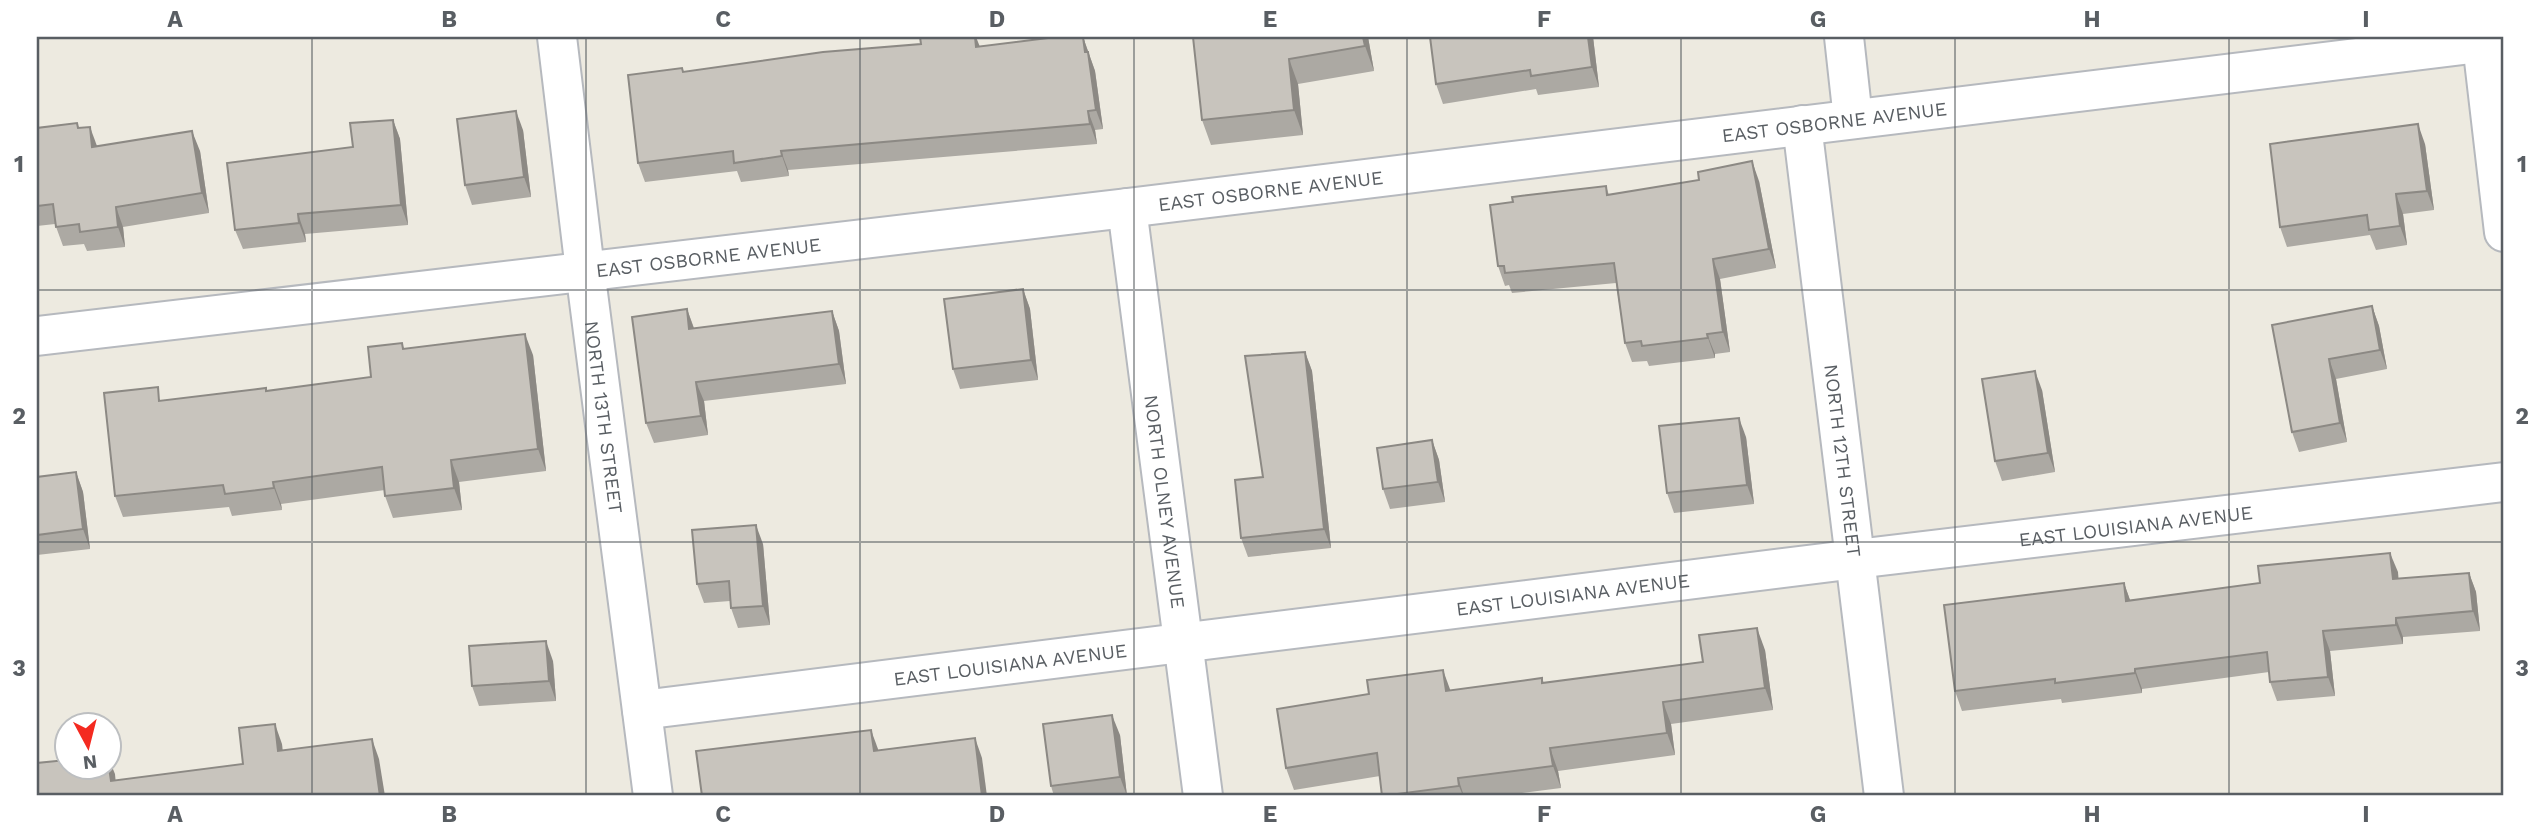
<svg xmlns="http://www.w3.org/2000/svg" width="2541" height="833" viewBox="0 0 2541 833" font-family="'Work Sans',sans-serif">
<rect width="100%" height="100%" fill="#edeae0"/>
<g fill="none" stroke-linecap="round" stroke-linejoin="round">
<g stroke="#b6b9be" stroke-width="42">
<g id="minor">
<path id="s1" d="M557,37l28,233 68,526"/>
<polyline points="1844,37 1853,119"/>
<polyline points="2482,43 2504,232"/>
<path id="s2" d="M1802,125l82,671"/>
<path id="s3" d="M1127,208l76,588"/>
<path id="s4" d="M37,336l1090,-128 1377,-168"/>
<path id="s5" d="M642,710l1214,-151 648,-77"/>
</g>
</g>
<use href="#minor" stroke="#fff" stroke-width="38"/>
</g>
<g fill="#aca9a3">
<polygon points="1083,37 1095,71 1103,129 1095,130 1097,144 788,170 789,176 741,182 737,171 645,182 638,163 683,72"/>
<polygon points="1193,37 1368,37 1374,71 1298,84 1303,135 1211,145 1202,120"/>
<polygon points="1430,37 1593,37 1599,87 1538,95 1536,89 1443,104 1436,84"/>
<polygon points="393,120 400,139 408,225 305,234 306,242 243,249 235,230"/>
<polygon points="77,123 79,128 97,147 200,151 209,213 123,227 125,247 87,251 84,244 63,246 55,224 37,226 37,128"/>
<polygon points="523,130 531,197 472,205 465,185"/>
<polygon points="2425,144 2434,210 2403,214 2407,245 2376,250 2370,235 2287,247 2280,227"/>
<polygon points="1759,181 1776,268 1720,279 1730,352 1715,354 1715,358 1649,366 1647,361 1632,362 1625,343 1616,283 1512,293 1509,285 1505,286 1498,266 1513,202 1606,186 1609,195"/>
<polygon points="1023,289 1030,309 1038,380 960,389 953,369"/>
<polygon points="2372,306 2379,326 2387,369 2336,379 2347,442 2299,452 2292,432 2272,325"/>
<polygon points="687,309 694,328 832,311 839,331 846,384 704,401 708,435 654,443 646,423"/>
<polygon points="402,343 404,349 533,355 546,471 459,482 462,510 393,518 385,496 385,490 281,504 282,510 232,516 229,507 123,517 115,496 266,388 267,391 371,377"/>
<polygon points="1305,352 1312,371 1331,548 1248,557 1241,538"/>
<polygon points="2042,390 2055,472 2002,481 1995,461"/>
<polygon points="1746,437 1754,504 1674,513 1667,493"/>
<polygon points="1432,440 1439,460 1445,502 1390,509 1383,489"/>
<polygon points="76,472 83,492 90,549 37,555 37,477"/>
<polygon points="763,544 770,625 738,628 731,608 730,601 704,603 697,584"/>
<polygon points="2398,572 2398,579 2469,573 2476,592 2480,631 2403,637 2403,644 2330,651 2335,696 2277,701 2270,682 2269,672 2142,689 2142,693 2062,703 2061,699 1962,711 1955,691 2124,583 2130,600"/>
<polygon points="1765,650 1773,710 1671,724 1675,755 1558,771 1561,788 1497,796 1383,796 1380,776 1294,790 1286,768 1369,694 1451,691 1542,678 1544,683 1703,662"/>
<polygon points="553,661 556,701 479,706 472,686"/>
<polygon points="1120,735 1127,796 1054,796 1051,786"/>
</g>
<g fill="#8c8984">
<polygon points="975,37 976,37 982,52 976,47"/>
<polygon points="1083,37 1095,71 1103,129 1096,110 1085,52"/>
<polygon points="1363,37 1368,37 1374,71 1365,46"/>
<polygon points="1588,37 1593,37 1599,87 1592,67"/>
<polygon points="1289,59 1298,84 1303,135 1294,110"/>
<polygon points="516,111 523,130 531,197 524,177"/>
<polygon points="1088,111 1095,130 1097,144 1090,124"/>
<polygon points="393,120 400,139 408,225 401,205"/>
<polygon points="2418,124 2425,144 2434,210 2427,191"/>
<polygon points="90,127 97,146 92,147"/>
<polygon points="192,131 200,151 209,213 202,193"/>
<polygon points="781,151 788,170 789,176 782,156"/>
<polygon points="1752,161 1759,181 1776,268 1769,249"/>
<polygon points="2396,194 2403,214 2407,245 2400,226"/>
<polygon points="116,207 123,227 125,247 118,227"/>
<polygon points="298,214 305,234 306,242 299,223"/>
<polygon points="1713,259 1720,279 1730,352 1723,332"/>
<polygon points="1023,289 1030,309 1038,380 1031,360"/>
<polygon points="2372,306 2379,326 2387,369 2380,350"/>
<polygon points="687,309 694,329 689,329"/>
<polygon points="832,311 839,331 846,384 839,364"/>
<polygon points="525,334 533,355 546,471 538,449"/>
<polygon points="1707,334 1715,354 1715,358 1708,338"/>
<polygon points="1305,352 1312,371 1331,548 1324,529"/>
<polygon points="2329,359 2336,379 2347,442 2340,423"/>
<polygon points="2035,371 2042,390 2055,472 2048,453"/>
<polygon points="696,382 704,401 708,435 701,416"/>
<polygon points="1739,418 1746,437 1754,504 1747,485"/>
<polygon points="1432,440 1439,460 1445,502 1438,482"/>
<polygon points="451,460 459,482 462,510 454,488"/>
<polygon points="76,472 83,492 90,549 83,529"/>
<polygon points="273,482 281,504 282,510 274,488"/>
<polygon points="756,525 763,544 770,625 763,606"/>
<polygon points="2390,553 2398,572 2400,598 2393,579"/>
<polygon points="2469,573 2476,592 2480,631 2473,611"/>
<polygon points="2124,583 2131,603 2126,601"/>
<polygon points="2396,618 2403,637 2403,644 2396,625"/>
<polygon points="1757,628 1765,650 1773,710 1765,688"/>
<polygon points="2323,631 2330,651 2335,696 2328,677"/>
<polygon points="546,641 553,661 556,701 549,681"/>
<polygon points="2135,669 2142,689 2142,693 2135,673"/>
<polygon points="1443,670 1451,692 1446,691"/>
<polygon points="1663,702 1671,724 1675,755 1667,733"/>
<polygon points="1112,715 1120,735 1127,796 1120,777"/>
<polygon points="275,724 282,744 285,770 278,751"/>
<polygon points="871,730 878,749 881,770 874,751"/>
<polygon points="975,738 982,758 987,796 982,796"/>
<polygon points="372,739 379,759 385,796 380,796"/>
<polygon points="1550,748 1558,771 1561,788 1553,766"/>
<polygon points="108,757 115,774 117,796 111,781"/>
<polygon points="1458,778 1464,796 1463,796 1459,786"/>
</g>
<g fill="#c8c4bd" stroke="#8c8984" stroke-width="2">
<polygon points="920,37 975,37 976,47 1056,37 1083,37 1085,52 1088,52 1096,110 1088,111 1090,124 781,151 782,156 734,163 733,151 638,163 628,75 682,68 683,72 823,52 921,44"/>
<polygon points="1193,37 1363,37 1365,46 1289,59 1294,110 1202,120"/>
<polygon points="1430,37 1588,37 1592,67 1531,76 1530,70 1436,84"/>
<polygon points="516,111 524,177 465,185 457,119"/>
<polygon points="393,120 401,205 298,214 299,223 235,230 227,163 353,147 350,123"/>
<polygon points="77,123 78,128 90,127 92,147 192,131 202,193 116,207 118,227 80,232 79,224 56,227 53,204 37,206 37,128"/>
<polygon points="2418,124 2427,191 2396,194 2400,226 2369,230 2367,215 2280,227 2270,144"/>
<polygon points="1752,161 1769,249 1713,259 1723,332 1707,334 1708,338 1642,346 1641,341 1625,343 1614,263 1505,273 1504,266 1498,266 1490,205 1513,202 1512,197 1606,186 1607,195 1699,180 1698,172"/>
<polygon points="1023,289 1031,360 953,369 944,299"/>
<polygon points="2372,306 2380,350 2329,359 2340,423 2292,432 2272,325"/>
<polygon points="687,309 689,329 832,311 839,364 696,382 701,416 646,423 632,317"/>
<polygon points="525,334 538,449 451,460 454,488 385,496 382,467 273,482 274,488 225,494 223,485 115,496 104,393 158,387 159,401 266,388 266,391 371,377 368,347 402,343 403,349"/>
<polygon points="1305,352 1324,529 1241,538 1235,480 1263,477 1245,356"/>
<polygon points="2035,371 2048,453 1995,461 1982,379"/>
<polygon points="1739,418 1747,485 1667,493 1659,426"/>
<polygon points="1432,440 1438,482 1383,489 1377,448"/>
<polygon points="76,472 83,529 37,535 37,477"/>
<polygon points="756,525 763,606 731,608 729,581 697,584 692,530"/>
<polygon points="2390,553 2393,579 2469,573 2473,611 2396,618 2396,625 2323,631 2328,677 2270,682 2267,652 2135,669 2135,673 2055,683 2055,679 1955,691 1944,605 2124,583 2126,601 2260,583 2258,566"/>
<polygon points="1757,628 1765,688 1663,702 1667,733 1550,748 1553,766 1458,778 1459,786 1382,796 1377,753 1286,768 1277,709 1369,694 1367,680 1443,670 1446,691 1542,678 1542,683 1703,662 1699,635"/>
<polygon points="546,641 549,681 472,686 469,646"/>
<polygon points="1112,715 1120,777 1051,786 1043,724"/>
<polygon points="275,724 278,751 372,739 380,796 37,796 37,763 66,760 66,766 108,766 108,761 111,781 243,764 239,728"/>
<polygon points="871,730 874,751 975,738 982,796 702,796 696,751"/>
</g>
<path fill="none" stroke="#595e63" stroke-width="2" stroke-opacity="0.55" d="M312,37v759M586,37v759M860,37v759M1134,37v759M1407,37v759M1681,37v759M1955,37v759M2229,37v759M37,290h2467M37,542h2467"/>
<g text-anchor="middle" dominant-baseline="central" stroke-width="5" stroke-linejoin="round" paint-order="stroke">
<g font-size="19" fill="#595e63" stroke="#fff">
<text stroke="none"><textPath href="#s4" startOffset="1810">EAST OSBORNE AVENUE</textPath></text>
<text stroke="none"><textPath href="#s4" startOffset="1242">EAST OSBORNE AVENUE</textPath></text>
<text stroke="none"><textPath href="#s4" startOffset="676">EAST OSBORNE AVENUE</textPath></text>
<text stroke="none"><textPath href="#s1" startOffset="383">NORTH 13TH STREET</textPath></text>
<text stroke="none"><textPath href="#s2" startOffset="338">NORTH 12TH STREET</textPath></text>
<text stroke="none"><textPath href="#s3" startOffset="296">NORTH OLNEY AVENUE</textPath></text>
<text stroke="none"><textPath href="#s5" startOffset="1505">EAST LOUISIANA AVENUE</textPath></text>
<text stroke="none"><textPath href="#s5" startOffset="938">EAST LOUISIANA AVENUE</textPath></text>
<text stroke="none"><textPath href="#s5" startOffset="371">EAST LOUISIANA AVENUE</textPath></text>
</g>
</g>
<rect width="2541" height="833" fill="none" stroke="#ffffff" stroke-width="77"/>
<g transform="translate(88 746) rotate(173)"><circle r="33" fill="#ffffff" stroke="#bdbfc1" stroke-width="2"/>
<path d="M0-5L12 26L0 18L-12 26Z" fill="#f42a20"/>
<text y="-10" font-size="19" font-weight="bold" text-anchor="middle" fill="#595e63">N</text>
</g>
<rect x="38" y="38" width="2464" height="756" fill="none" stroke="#595e63" stroke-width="2.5"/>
<g font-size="23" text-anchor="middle" font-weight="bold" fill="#595e63">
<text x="175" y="27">A</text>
<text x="449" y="27">B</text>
<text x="723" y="27">C</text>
<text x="997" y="27">D</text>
<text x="1270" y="27">E</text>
<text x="1544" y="27">F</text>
<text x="1818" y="27">G</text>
<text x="2092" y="27">H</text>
<text x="2366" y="27">I</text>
<text x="19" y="172">1</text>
<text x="2522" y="172">1</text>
<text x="19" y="424">2</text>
<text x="2522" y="424">2</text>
<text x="19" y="676">3</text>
<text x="2522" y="676">3</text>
<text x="175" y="822">A</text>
<text x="449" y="822">B</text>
<text x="723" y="822">C</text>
<text x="997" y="822">D</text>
<text x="1270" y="822">E</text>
<text x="1544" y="822">F</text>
<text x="1818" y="822">G</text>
<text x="2092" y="822">H</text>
<text x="2366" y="822">I</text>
</g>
</svg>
